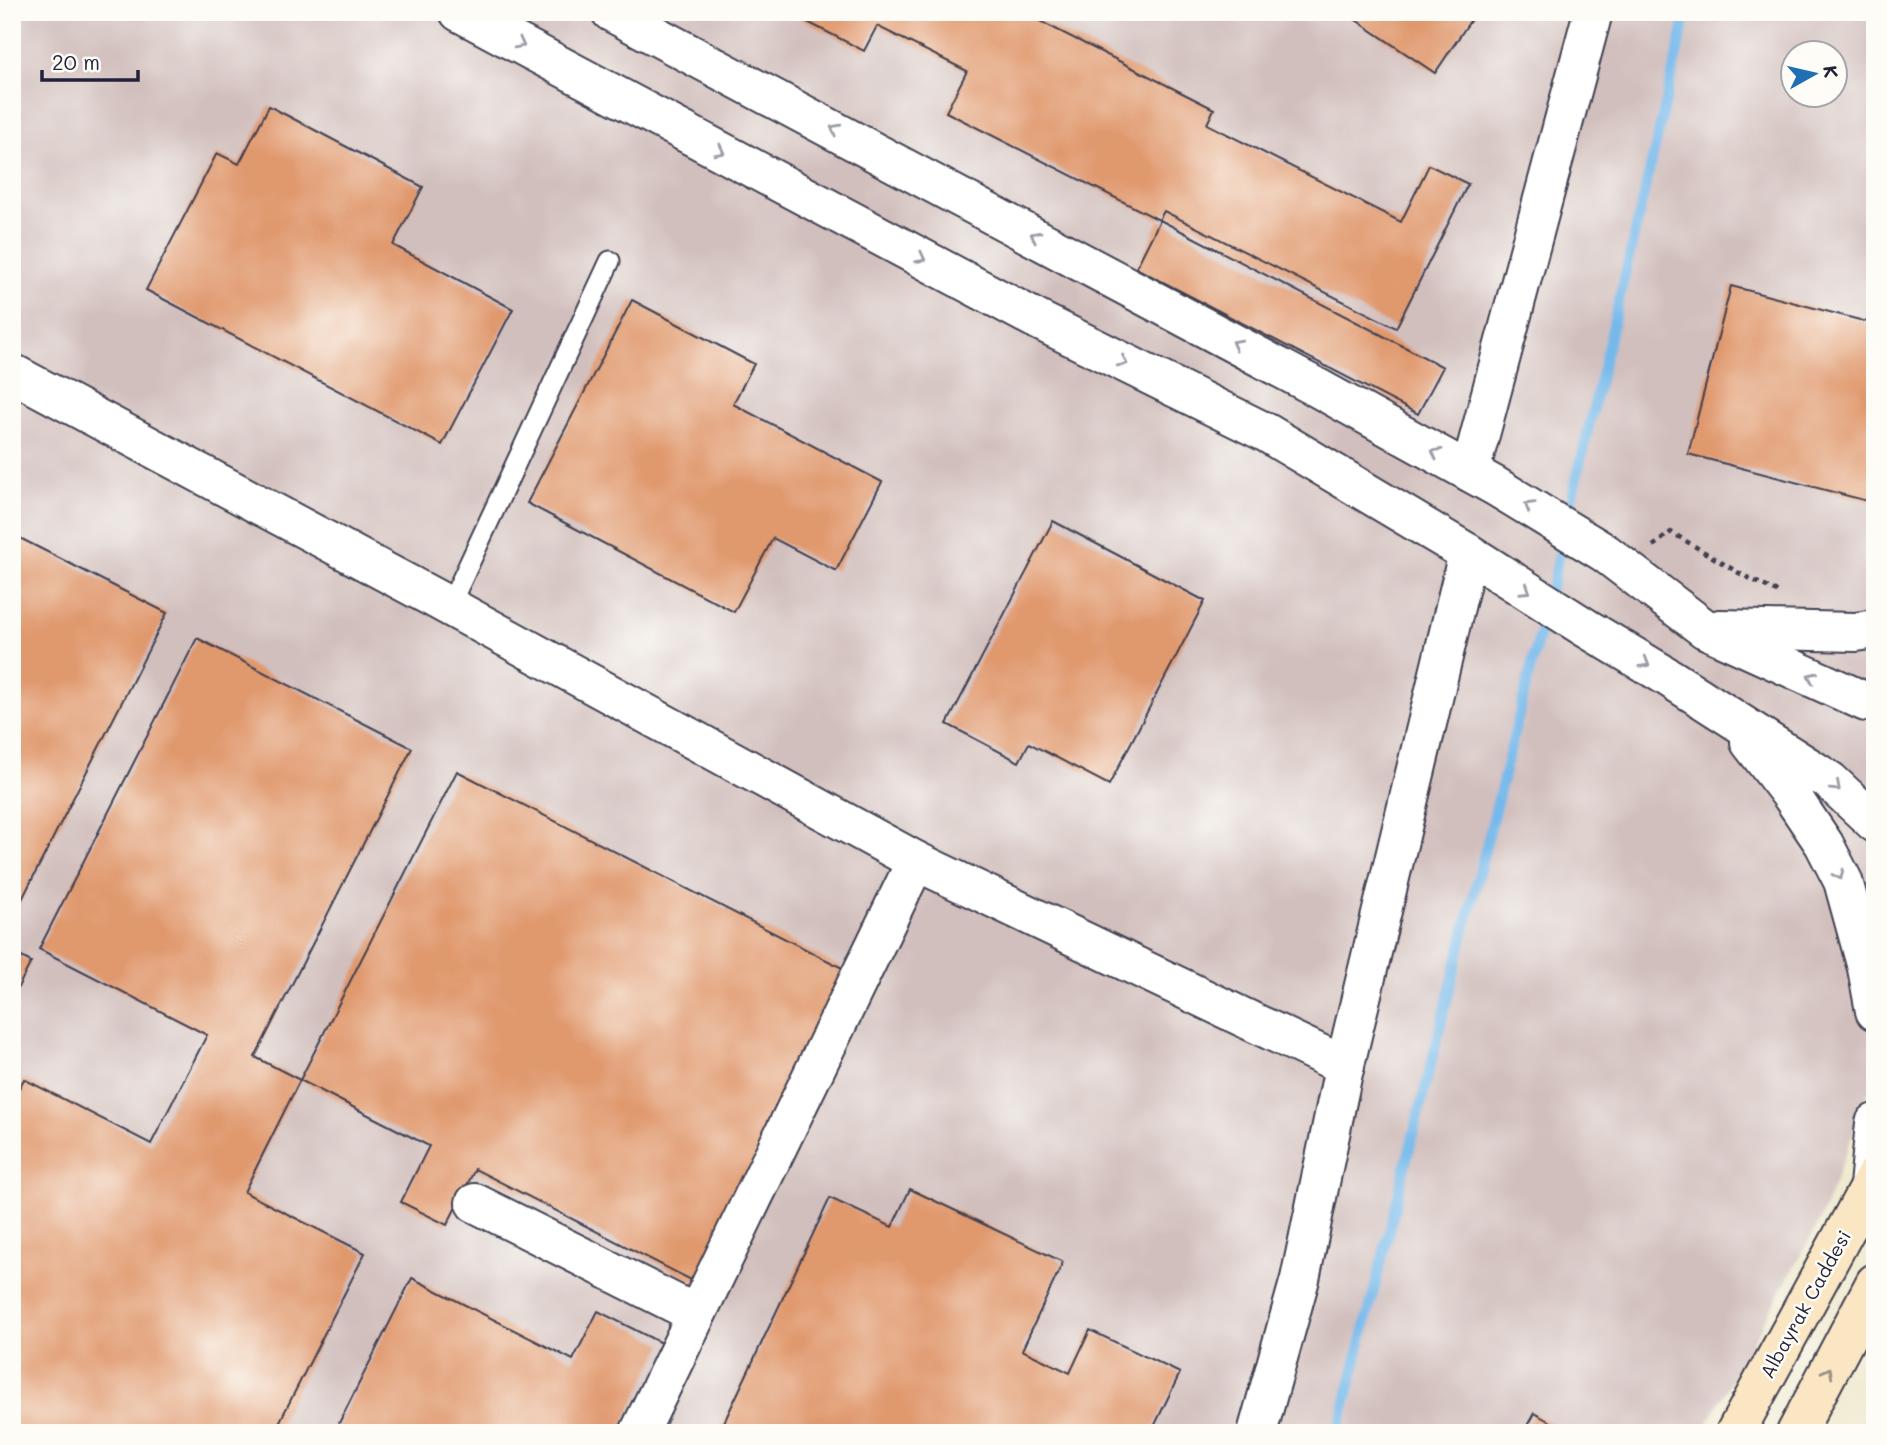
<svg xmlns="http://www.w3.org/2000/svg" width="1887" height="1445" viewBox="0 0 1887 1445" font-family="Mali,sans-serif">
<rect width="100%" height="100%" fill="#fdfcf7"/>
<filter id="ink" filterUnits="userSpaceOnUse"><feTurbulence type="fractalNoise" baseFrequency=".0143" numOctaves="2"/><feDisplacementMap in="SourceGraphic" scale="14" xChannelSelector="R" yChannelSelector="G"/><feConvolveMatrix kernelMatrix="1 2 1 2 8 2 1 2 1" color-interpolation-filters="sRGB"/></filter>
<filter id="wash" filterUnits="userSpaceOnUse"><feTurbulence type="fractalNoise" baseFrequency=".00686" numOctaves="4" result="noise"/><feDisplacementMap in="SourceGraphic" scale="28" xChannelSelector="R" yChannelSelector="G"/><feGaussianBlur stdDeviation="1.57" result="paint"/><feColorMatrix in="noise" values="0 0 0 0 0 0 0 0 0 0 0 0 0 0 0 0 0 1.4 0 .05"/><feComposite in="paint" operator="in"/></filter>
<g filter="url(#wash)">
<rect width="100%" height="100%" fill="#eee8cc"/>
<g fill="#d1bfbd" fill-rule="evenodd">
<path d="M12,12h1863v1064l-55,144 -118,213h-1690zM1792,52h42v42h-42z"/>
<polygon points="1875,1391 1875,1433 1858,1433"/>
</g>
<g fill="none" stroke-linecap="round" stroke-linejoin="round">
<g stroke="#74b9eb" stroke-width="10">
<polyline points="1567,519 1687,12"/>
<polyline points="1550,594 1563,537"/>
<polyline points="1338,1433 1545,612"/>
</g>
</g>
<g id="blocks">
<g fill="#e0986d">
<polygon points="788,12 1022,12 1214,109 1207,124 1401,222 1429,165 1468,184 1396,328 1164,211 1159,220 946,112 967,71 877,26 864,51"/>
<polygon points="1344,12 1476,12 1435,73"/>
<polygon points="269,106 423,187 393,245 513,309 442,445 146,290 217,153 239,164"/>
<polygon points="1160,220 1443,367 1418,414 1136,268"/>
<polygon points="1731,286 1875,324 1875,503 1688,454"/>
<polygon points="632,300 754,364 733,404 882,482 836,571 773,538 734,612 527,503"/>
<polygon points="1053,521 1205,601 1109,785 1029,743 1019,762 947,724"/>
<polygon points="12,534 167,613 12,919"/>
<polygon points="197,638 412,748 255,1057 300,1080 244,1192 365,1253 274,1433 12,1433 12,1101 24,1079 151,1144 207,1035 39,949"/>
<polygon points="457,771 854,974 697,1283 475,1169 447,1225 401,1202 429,1146 300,1080"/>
<polygon points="12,952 31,962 12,999"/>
<polygon points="910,1189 1063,1262 1022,1350 1070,1373 1090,1330 1180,1373 1151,1433 719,1433 830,1198 892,1227"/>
<polygon points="412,1278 573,1360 598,1311 663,1344 619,1433 334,1433"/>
<polygon points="1534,1413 1570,1433 1523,1433"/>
</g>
</g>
</g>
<g filter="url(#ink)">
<use href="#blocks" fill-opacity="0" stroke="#414051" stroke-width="2"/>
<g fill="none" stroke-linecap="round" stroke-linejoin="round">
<g stroke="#414051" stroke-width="23">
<polyline id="service" points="449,607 610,261"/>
</g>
<g stroke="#414051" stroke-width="42">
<g id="minor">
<polyline points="12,373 434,598 916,861 1345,1066"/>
<polyline points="1470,472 1593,12"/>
<polyline points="475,1203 696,1314"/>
<polyline points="639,1433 916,861"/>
<polyline points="1257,1433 1300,1279 1342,1077 1468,553"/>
</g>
</g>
<g stroke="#414051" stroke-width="42">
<g id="tertiary">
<polyline points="459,12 1038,320 1267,433 1468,553 1586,628 1668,677 1830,781 1875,823"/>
<polyline points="611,12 1316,387 1495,486 1605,553 1705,629 1866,702 1875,703"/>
<polyline points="1720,629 1856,632 1875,629"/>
<polyline points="1750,742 1791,795 1824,844 1843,881 1867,968 1875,1011"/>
<polyline points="1869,1186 1875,1123"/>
</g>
</g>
<g stroke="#414051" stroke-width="42">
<g id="secondary">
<polyline points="1735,1433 1875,1176"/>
<polyline points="1796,1433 1875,1283"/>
</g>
</g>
<polyline stroke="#414051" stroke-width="4.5" stroke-dasharray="5 5" stroke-linecap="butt" points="1653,546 1671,532 1739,573 1781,594"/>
<use href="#service" stroke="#fff" stroke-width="19"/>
<use href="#minor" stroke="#fff" stroke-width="38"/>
<use href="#tertiary" stroke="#fff" stroke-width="38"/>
<use href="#secondary" stroke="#fbe6c4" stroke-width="38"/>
</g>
<defs><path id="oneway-chevron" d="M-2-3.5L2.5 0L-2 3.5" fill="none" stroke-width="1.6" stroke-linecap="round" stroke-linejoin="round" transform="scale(1.75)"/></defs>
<g stroke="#9c9ca7">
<use href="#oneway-chevron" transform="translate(520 44) rotate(28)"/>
<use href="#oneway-chevron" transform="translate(835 129) rotate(-152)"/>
<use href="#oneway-chevron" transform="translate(720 151) rotate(28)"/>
<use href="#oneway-chevron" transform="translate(1035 236) rotate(-152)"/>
<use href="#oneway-chevron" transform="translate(921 258) rotate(28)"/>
<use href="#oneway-chevron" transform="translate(1236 344) rotate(-152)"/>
<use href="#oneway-chevron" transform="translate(1123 362) rotate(26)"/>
<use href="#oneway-chevron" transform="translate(1436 453) rotate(-151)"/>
<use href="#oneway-chevron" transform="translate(1529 506) rotate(-149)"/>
<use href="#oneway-chevron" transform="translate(1526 590) rotate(33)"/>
<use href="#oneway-chevron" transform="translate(1645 663) rotate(31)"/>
<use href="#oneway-chevron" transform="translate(1812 677) rotate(-156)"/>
<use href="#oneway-chevron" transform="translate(1836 787) rotate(42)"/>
<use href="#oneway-chevron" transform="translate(1839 875) rotate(65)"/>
</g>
<use stroke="#998e86" href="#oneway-chevron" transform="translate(1828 1372) rotate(-62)"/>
</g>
<g text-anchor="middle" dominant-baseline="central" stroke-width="5" stroke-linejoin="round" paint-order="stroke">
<g font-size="19" fill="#22223b" stroke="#fdfcf7">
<text transform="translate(1805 1304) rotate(-61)">Albayrak Caddesi</text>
</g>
</g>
<rect width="1887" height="1445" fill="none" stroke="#fdfcf7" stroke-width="42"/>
<g transform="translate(1814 74) rotate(82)"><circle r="33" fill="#fdfcf7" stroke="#a5a5ac" stroke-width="2"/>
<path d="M0-5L12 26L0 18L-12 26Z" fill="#1f6fb2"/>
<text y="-10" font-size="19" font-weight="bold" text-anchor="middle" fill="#22223b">K</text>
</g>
<path d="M42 70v10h96v-10" fill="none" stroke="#22223b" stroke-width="3.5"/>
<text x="52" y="70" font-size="21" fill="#22223b" stroke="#fdfcf7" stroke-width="5" paint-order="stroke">20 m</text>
</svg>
